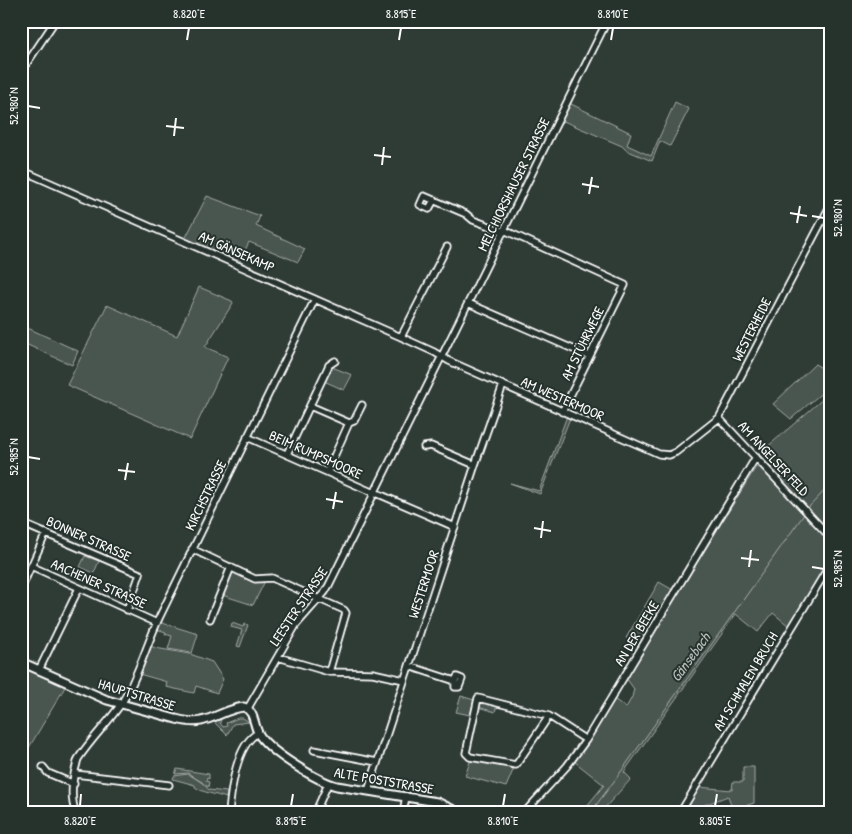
<svg xmlns="http://www.w3.org/2000/svg" width="852" height="834" viewBox="0 0 852 834" font-family="'Patrick Hand',sans-serif">
  <style>
    .green { fill: #4a544f; stroke: #a4aaa7 }
    .lines { fill: none; stroke-linecap: round; stroke-linejoin: round }
    .stream { stroke: #a9afac; stroke-width: 1 }
    .minor-casing { stroke: #fff; stroke-width: 9 }
    .major-casing { stroke: #fff; stroke-width: 11 }
    .minor { stroke: #26332d; stroke-width: 5.5 }
    .major { stroke: #26332d; stroke-width: 7 }
    .ticks { fill: none; stroke: #fff; stroke-width: 2 }
    .labels { text-anchor: middle; dominant-baseline: central; stroke-width: 4; stroke-linejoin: round; paint-order: stroke }
    .street-label { font-size: 14px; fill: #fff; stroke: #26332d }
    .water-label { font-size: 15px; font-style: italic; fill: #b8bcba; stroke: #26332d }
    .neatline { fill: none; stroke: #fff; stroke-width: 2 }
    .ticks-label { font-size: 12px; text-anchor: middle; fill: #fff }
  </style>
  <rect width="100%" height="100%" fill="#2f3b35"/>
  <filter id="ink" filterUnits="userSpaceOnUse"><feTurbulence type="fractalNoise" baseFrequency=".02" numOctaves="2"/><feDisplacementMap in="SourceGraphic" scale="10" xChannelSelector="R" yChannelSelector="G"/><feConvolveMatrix kernelMatrix="1 2 1 2 8 2 1 2 1" color-interpolation-filters="sRGB"/></filter>
  <g filter="url(#ink)">
    <!-- green -->
    <path class="green" d="M675 102 689 109 670 146 660 141 652 161 626 150 622 146 561 120 569 103 631 133 627 145 651 156Z
      M207 196 260 216 256 226 305 249 298 262 249 242 239 263 185 239Z
      M199 287 232 301 233 303 205 347 228 357 190 439 67 385 107 305 177 336Z
      M21 325 78 351 72 365 21 342Z
      M815 364 831 374V385L791 419 773 404Z
      M332 367 352 375 344 390 324 381Z
      M831 392V533L759 454Z
      M567 416 570 418 540 494 510 483 539 491Z
      M756 467 761 468 765 471 831 543V555L789 626 773 613 758 632 736 614 624 772 631 779 600 813H581L604 785 575 762 614 699 626 708 632 697 634 689 626 678Z
      M85 556 99 561 94 573 80 567Z
      M233 570 264 583 253 605 222 595Z
      M659 582 673 590 641 645 626 638Z
      M159 622 198 634 192 653 168 649 172 636 165 634 166 632 156 629Z
      M232 623 243 627 244 624 248 625 240 647 237 646 242 630 231 627Z
      M149 645 155 648 190 654 212 662 223 679 217 693 196 686 194 693 166 687 167 682 139 674Z
      M21 667 65 687 21 761Z
      M461 696 474 700 470 715 456 712Z
      M482 703 499 706 500 707 496 708 495 712 478 707Z
      M238 718H243L249 722 233 724 227 735 214 722 221 719 220 723 223 727 227 726 226 723Z
      M471 759 514 768 506 787 465 776Z
      M743 767H754V803L733 810 728 796 683 813 698 787 732 790 733 782H743Z
      M177 769 209 774V779L207 778 206 781 209 782 208 787 188 773 175 774Z
      M188 774 202 782 209 790 227 792 226 798C216 794 203 793 195 787V785L173 779 174 776Z"/>
    <g class="lines">
      <!-- stream -->
      <path class="stream" d="M21 79 59 21
        M808 508 831 484
        M590 813 615 780 805 513"/>
      <!-- minor casing -->
      <g class="minor-casing">
        <path id="minor" d="M21 72 55 21
          M21 170 401 337 434 352 449 361 659 454 669 455 676 452 719 418 831 204
          M434 200 429 209 420 205 424 196 466 214 473 220 500 230 503 233
          M504 230 625 285 562 412
          M468 303 589 356
          M401 337 447 247
          M310 406 349 423 327 472
          M719 418 831 538
          M349 423 354 421 362 405
          M247 437 374 493
          M424 447 431 446 475 465
          M287 454 329 365 335 361
          M21 475 22 474
          M374 492 455 527
          M21 523 140 574 127 610
          M192 549 255 579 272 578 344 610 346 613 329 672
          M31 566 157 623
          M21 589 46 533
          M210 619 231 567
          M278 657 329 672 373 673 404 680
          M409 666 455 681V687H459L462 679 457 677 455 681
          M39 670 79 588
          M248 708 296 625 325 592 329 585 607 21
          M549 716 516 765 470 757 466 753 478 698 549 716 586 740
          M314 750 377 762
          M43 767 48 773 74 784
          M75 774 169 785
          M368 791 475 465 503 385
          M76 813C69 798 73 774 78 759 91 739 108 723 121 704 138 678 146 645 160 616L315 299
          M229 813C231 790 236 744 258 733
          M315 813 328 784
          M403 813 406 796
          M524 813 567 766 586 740 756 457
          M680 813 831 563"/>
      </g>
      <!-- major casing -->
      <g class="major-casing">
        <path id="major" d="M21 662 107 700 176 719C184 721 193 723 201 721 216 718 229 708 244 707 256 712 253 727 260 736 272 753 317 781 337 786L437 802 460 813"/>
      </g>
      <!-- minor -->
      <use href="#minor" class="minor"/>
      <!-- major -->
      <use href="#major" class="major"/>
    </g>
  </g>
  <!-- ticks -->
  <path class="ticks" d="M187 40 189 28M399 40 401 28M611 40 613 28M28 106 40 108M166 126 184 128M174 136 176 118M374 155 391 157M382 165 384 147M582 184 599 187M589 194 592 177M790 213 807 216M812 216 824 218M797 223 800 206M28 457 40 459M118 470 135 472M125 480 128 463M326 499 343 502M333 509 336 492M534 528 551 531M541 538 543 521M741 558 759 560M749 567 751 550M812 567 824 569M80 806 81 794M291 806 293 794M503 806 505 794M715 806 717 794"/>
  <g class="labels">
    <!-- street labels -->
    <g class="street-label">
      <text transform="translate(513 184) rotate(-64)">MELCHIORSHAUSER STRASSE</text>
      <text transform="translate(237 251) rotate(24)">AM GÄNSEKAMP</text>
      <text transform="translate(751 329) rotate(-63)">WESTERHEIDE</text>
      <text transform="translate(582 343) rotate(-64)">AM STÜHRWEGE</text>
      <text transform="translate(563 398) rotate(24)">AM WESTERMOOR</text>
      <text transform="translate(316 454) rotate(24)">BEIM RUMPSMOORE</text>
      <text transform="translate(774 458) rotate(47)">AM ANGELSER FELD</text>
      <text transform="translate(205 495) rotate(-64)">KIRCHSTRASSE</text>
      <text transform="translate(89 538) rotate(24)">BONNER STRASSE</text>
      <text transform="translate(99 583) rotate(24)">AACHENER STRASSE</text>
      <text transform="translate(423 584) rotate(-72)">WESTERMOOR</text>
      <text transform="translate(298 606) rotate(-56)">LEESTER STRASSE</text>
      <text transform="translate(636 633) rotate(-59)">AN DER BEEKE</text>
      <text transform="translate(745 681) rotate(-59)">AM SCHMALEN BRUCH</text>
      <text transform="translate(137 694) rotate(17)">HAUPTSTRASSE</text>
      <text transform="translate(384 780) rotate(10)">ALTE POSTSTRASSE</text>
    </g>
    <!-- water labels -->
    <g class="water-label">
      <text transform="translate(690 657) rotate(-54)">Gänsebach</text>
    </g>
  </g>
  <!-- margin -->
  <rect width="852" height="834" fill="none" stroke="#26332d" stroke-width="55"/>
  <rect x="28" y="28" width="796" height="778" class="neatline"/>
  <g class="ticks-label">
    <text x="189" y="18">8.820°E</text>
    <text x="401" y="18">8.815°E</text>
    <text x="613" y="18">8.810°E</text>
    <text transform="translate(14 106) rotate(-90)" y="4">52.980°N</text>
    <text transform="translate(838 218) rotate(-90)" y="4">52.980°N</text>
    <text transform="translate(14 457) rotate(-90)" y="4">52.985°N</text>
    <text transform="translate(838 569) rotate(-90)" y="4">52.985°N</text>
    <text x="80" y="825">8.820°E</text>
    <text x="291" y="825">8.815°E</text>
    <text x="503" y="825">8.810°E</text>
    <text x="715" y="825">8.805°E</text>
  </g>
</svg>
